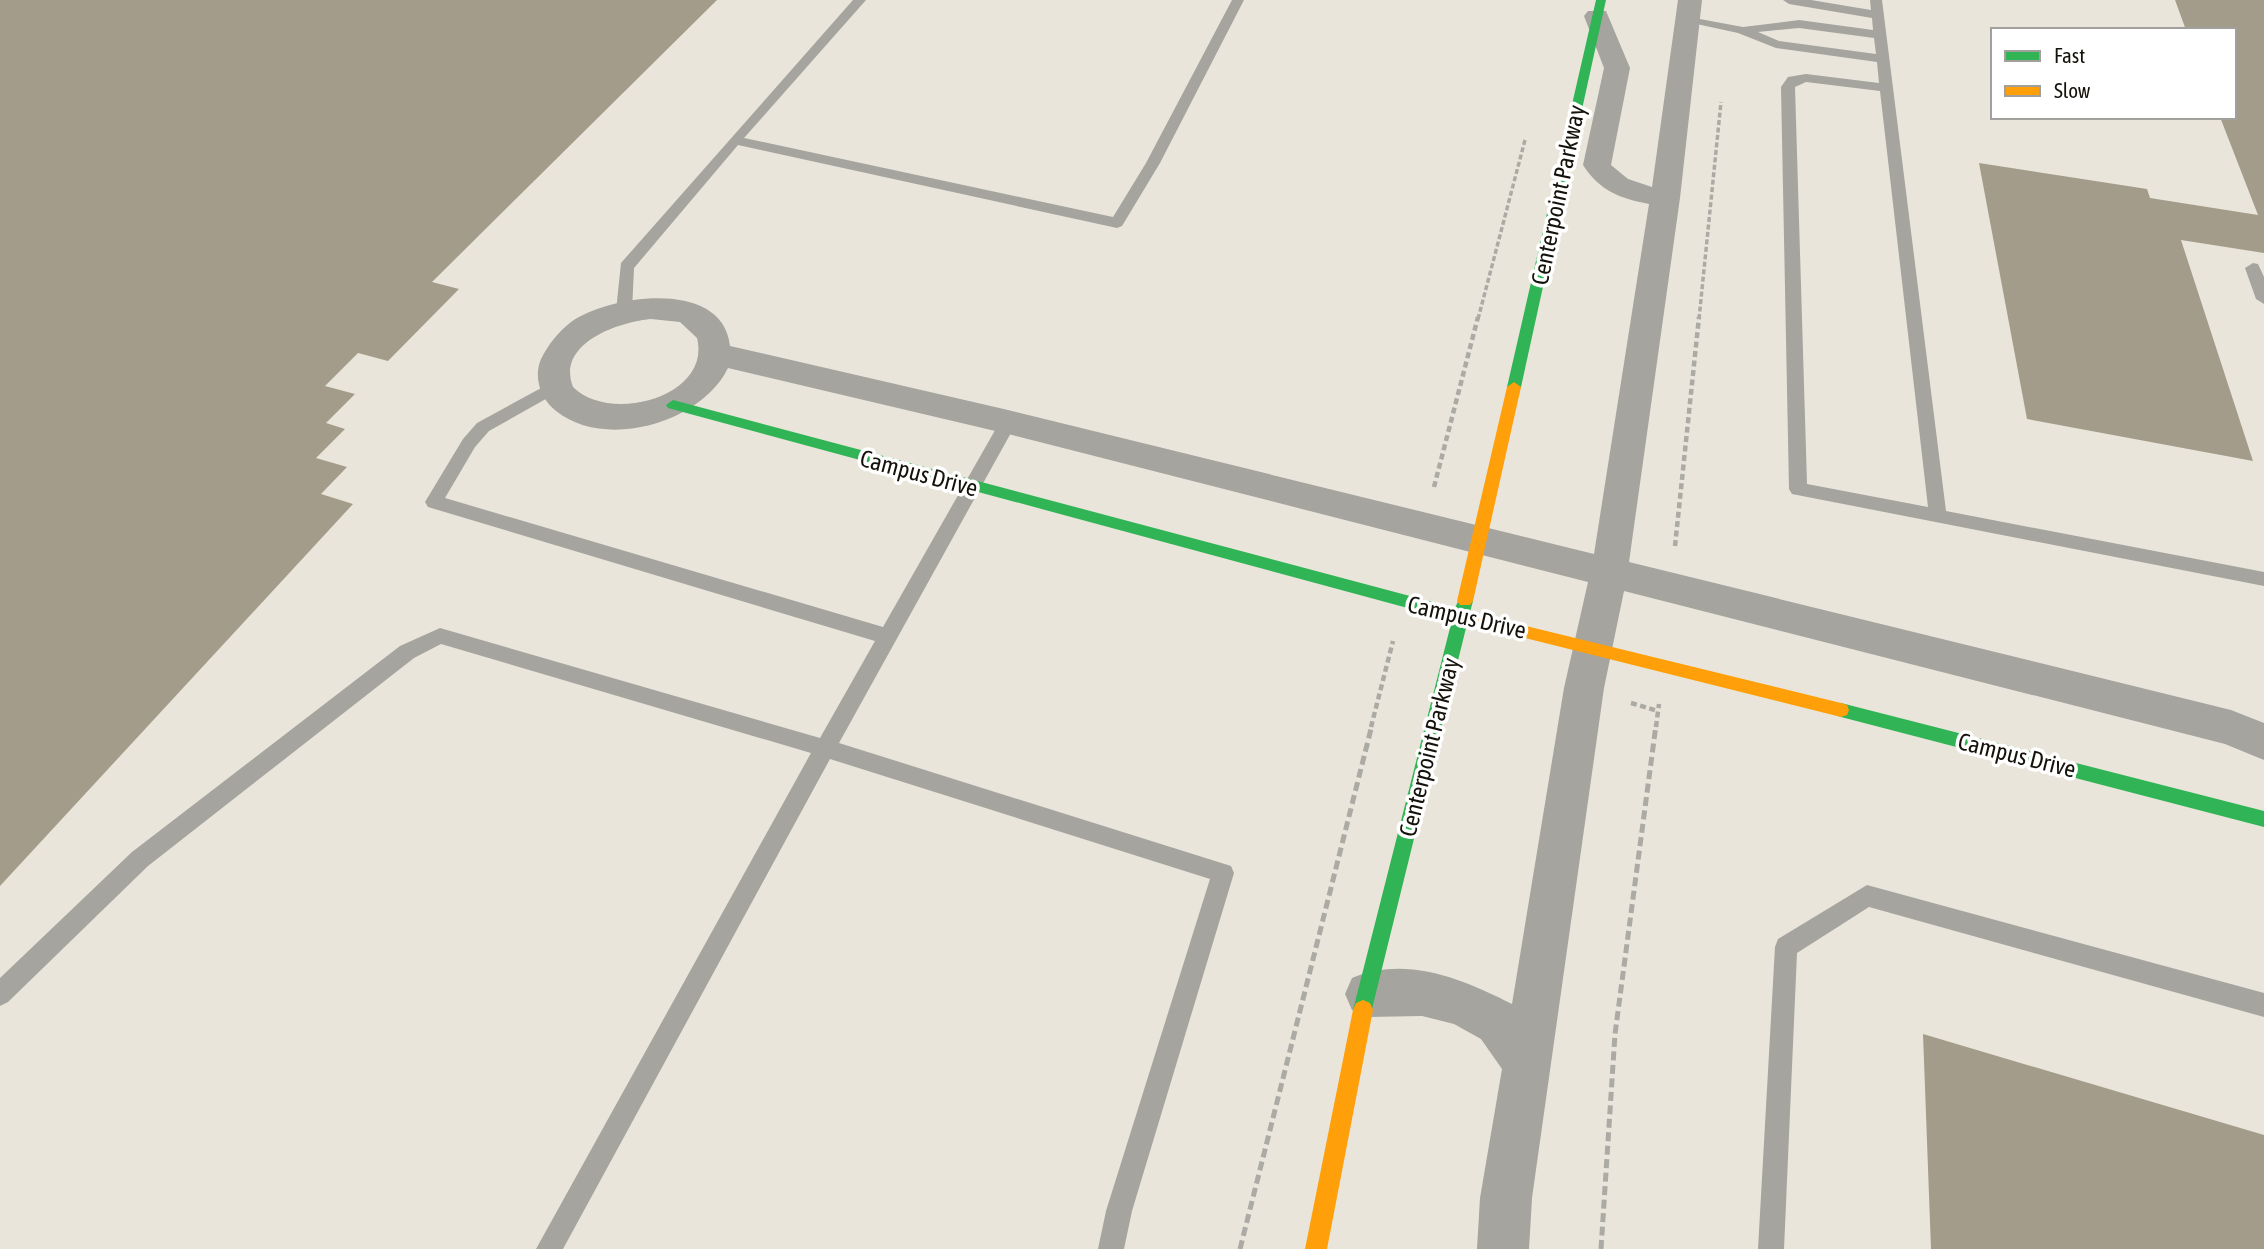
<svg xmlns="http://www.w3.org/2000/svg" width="2264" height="1249" viewBox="0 0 2264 1249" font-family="'Asap Condensed',sans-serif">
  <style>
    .building { fill: #a39c8a }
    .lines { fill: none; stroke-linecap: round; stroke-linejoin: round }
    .path-far2 { stroke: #acaaa4; stroke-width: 3.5; stroke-dasharray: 5 2.5; stroke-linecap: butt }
    .path-far1 { stroke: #acaaa4; stroke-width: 4.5; stroke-dasharray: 6 3.5; stroke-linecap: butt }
    .path { stroke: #acaaa4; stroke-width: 5; stroke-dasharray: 9 4.5; stroke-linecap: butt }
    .lane { fill: #a5a49f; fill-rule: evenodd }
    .street { fill: #a5a49f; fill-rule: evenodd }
    .fast { fill: #30b455; fill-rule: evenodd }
    .slow { fill: #ff9f0a; fill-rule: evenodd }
    .labels { text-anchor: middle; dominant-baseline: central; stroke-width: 7; stroke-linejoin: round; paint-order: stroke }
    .street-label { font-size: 24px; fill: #14120b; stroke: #fff }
  </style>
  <rect width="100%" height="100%" fill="#e9e5da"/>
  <!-- building -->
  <path class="building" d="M0 0H717L432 282 459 289 388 361 358 353 325 386 355 394 326 423 345 429 316 458 347 467 321 494 353 504 0 886Z
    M2175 0H2264V253L2181 240 2253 461 2027 419 1979 163 2147 189 2150 198 2258 215 2220 117H2234V30H2186Z
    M1923 1034 2264 1135V1249H1931Z"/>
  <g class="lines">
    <!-- path-far2 -->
    <path class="path-far2" d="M1478 319 1525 140
      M1699 319 1721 102"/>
    <!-- path-far1 -->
    <path class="path-far1" d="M1434 487 1478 317
      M1675 546 1699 317
      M1631 703 1658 711
      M1371 727 1393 641
      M1656 727 1659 704"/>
    <!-- path -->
    <path class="path" d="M1240 1249 1372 725
      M1601 1249 1615 1034 1656 725"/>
    <!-- lane -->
    <path class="lane" d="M853 0H866L744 138 1113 217 1146 163 1232 0H1244L1160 163 1122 226 1117 228 738 145 634 268 632 311 624 316 618 315 616 311 621 263Z
      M1783 0H1811L1871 10 1870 0H1882L1946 511 2264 572V586L1792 494 1789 489 1781 87 1788 77 1806 74 1879 83 1877 62 1776 48 1738 33 1683 21 1689 17 1743 27 1799 20 1873 30 1872 18 1789 4ZM1799 28 1874 38 1876 54 1779 41 1758 32ZM1806 82 1880 91 1928 507 1807 484 1795 87Z
      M2253 263 2258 264 2264 277V304L2256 299 2245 268Z
      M554 381 562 387 560 391 489 431 475 447 445 498 883 627 1002 418H1014L1017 422 839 743 1231 866 1234 873 1132 1211 1124 1249H1098L1106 1211 1210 879 830 759 563 1249H536L811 753 441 644 414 658 148 866 8 1002 0 1006V978L132 852 400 646 440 628 820 738 875 641 428 507 425 502 428 497 463 439 477 423Z
      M1867 885 2264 993V1017L1869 907 1797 953 1784 1249H1758L1775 947 1778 939Z"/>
    <!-- street -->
    <path class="street" d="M1678 0H1702L1680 198 1629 562 2231 710 2264 723V760L2225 744 1624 591 1604 688 1532 1198 1529 1249H1477L1480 1198 1502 1069 1481 1039 1454 1024 1422 1016 1368 1017 1352 1010 1345 994 1352 978C1406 955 1463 979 1512 1004L1564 688 1588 582 1008 434 728 368C702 422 606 451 556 411 541 399 533 378 541 359 548 345 558 332 571 322 609 295 723 278 730 346L1008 410 1594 554 1649 204C1619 198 1600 191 1583 165L1604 68 1584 16 1588 11H1606L1630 68 1611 165 1628 179 1652 187ZM651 319 680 322 697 338C712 397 609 424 573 387 556 343 619 322 651 319Z"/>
    <!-- fast -->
    <path class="fast" d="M1596 0H1606L1521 387 1514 392 1507 387Z
      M673 400 1455 608 1460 597H1470L1473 601 1470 612 1483 615 1485 620 1483 625 1477 626 1467 624 1370 1017 1363 1020 1356 1017 1353 1010 1452 620 668 408 666 405Z
      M1841 703 2264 811V827L1841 717 1835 715 1833 710 1835 705Z"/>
    <!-- slow -->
    <path class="slow" d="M1514 382 1521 387 1473 601 1470 605H1460L1457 601 1507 387Z
      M1477 614 1841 703 1847 705 1849 710 1847 715 1841 717 1477 626 1471 625 1469 620 1471 615Z
      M1363 1000 1370 1003 1373 1010 1327 1249H1305L1353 1010 1356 1003Z"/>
  </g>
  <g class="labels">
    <!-- street labels -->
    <g class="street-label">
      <text transform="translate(1558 195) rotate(-78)">Centerpoint Parkway</text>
      <text transform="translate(919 473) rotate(15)">Campus Drive</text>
      <text transform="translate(1467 617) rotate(13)">Campus Drive</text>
      <text transform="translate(1429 747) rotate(-76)">Centerpoint Parkway</text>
      <text transform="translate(2017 755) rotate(14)">Campus Drive</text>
    </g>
  </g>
  <!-- legend -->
  <rect x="1991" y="28" width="245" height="91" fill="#ffffff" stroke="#a1a09d" stroke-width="2"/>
  <rect x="2005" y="51" width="35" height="10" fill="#30b455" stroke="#a1a09d" stroke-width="2"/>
  <text x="2054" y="63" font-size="21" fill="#14120b">Fast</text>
  <rect x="2005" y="86" width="35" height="10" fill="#ff9f0a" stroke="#a1a09d" stroke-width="2"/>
  <text x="2054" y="98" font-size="21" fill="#14120b">Slow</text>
</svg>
